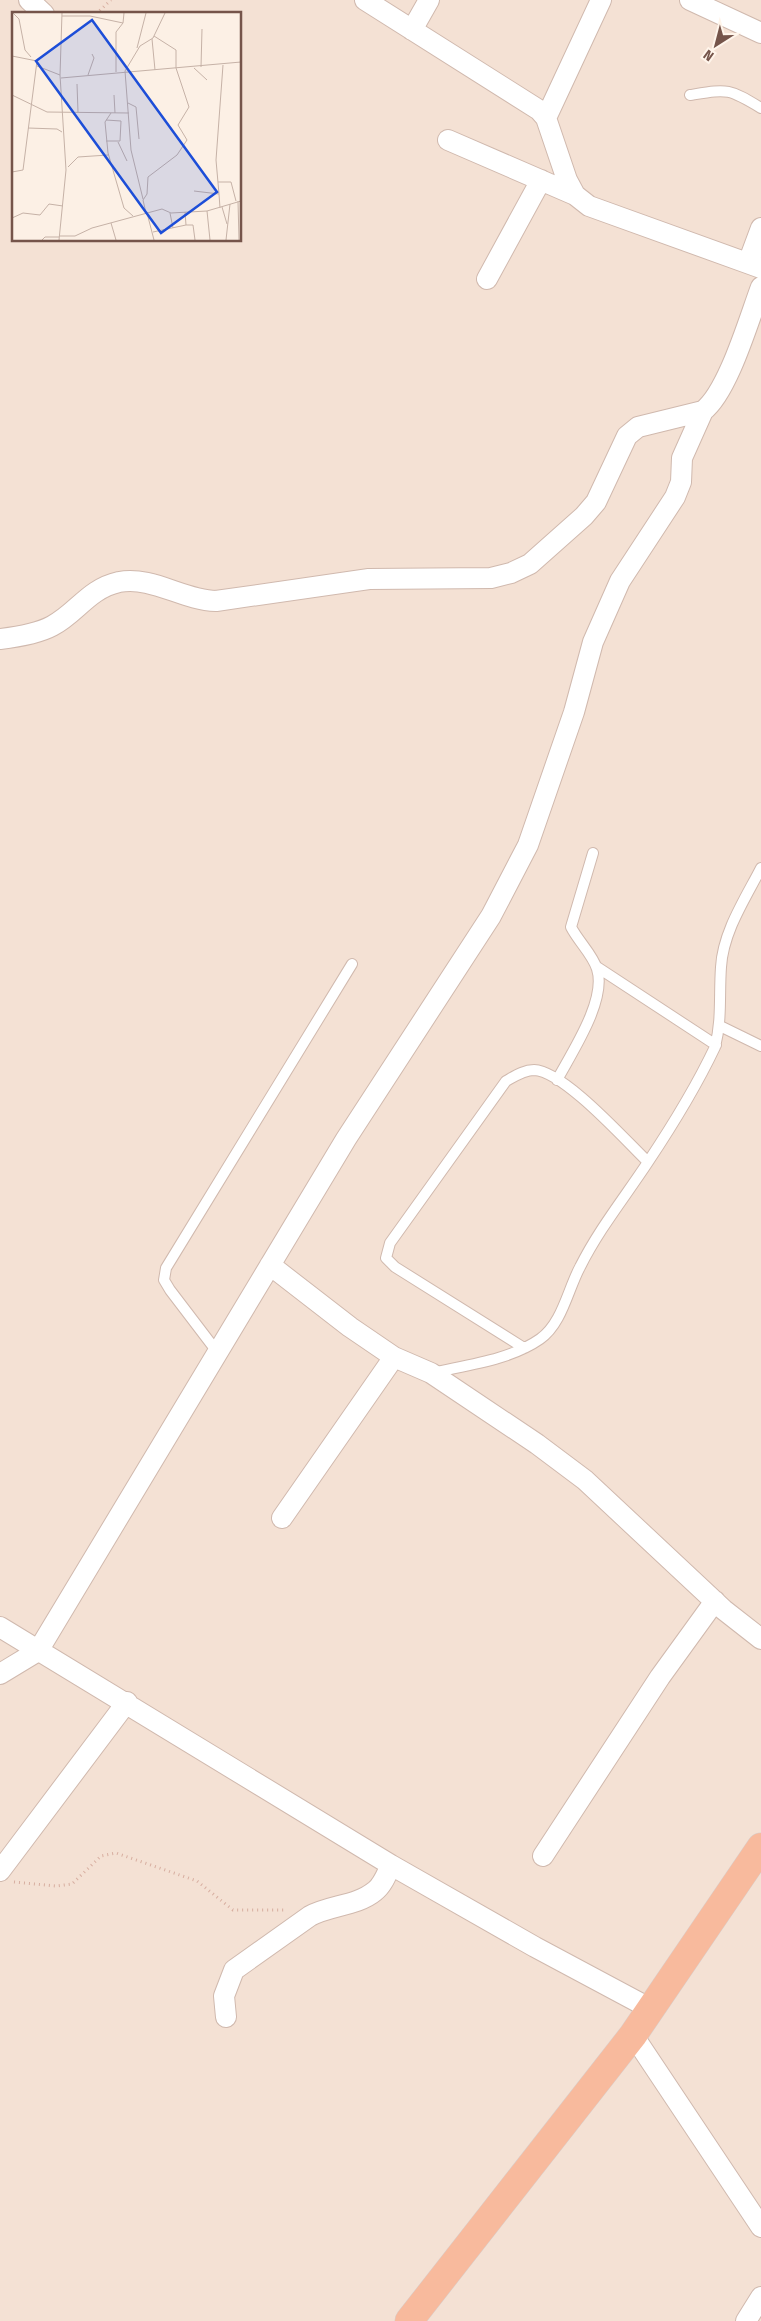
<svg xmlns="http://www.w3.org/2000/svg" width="761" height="2321" viewBox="0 0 761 2321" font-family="'Fira Sans Condensed',sans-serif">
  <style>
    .residential { fill: #f4e1d4; fill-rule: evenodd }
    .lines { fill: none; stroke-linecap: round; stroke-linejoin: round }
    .service-casing { stroke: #d0b9ae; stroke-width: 12 }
    .minor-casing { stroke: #d0b9ae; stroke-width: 22 }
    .trunk-casing { stroke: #d8cfcc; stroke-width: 29 }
    .path { stroke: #d7aea0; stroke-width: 3; stroke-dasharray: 1 4; stroke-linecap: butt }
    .service { stroke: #fff; stroke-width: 10 }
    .minor { stroke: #fff; stroke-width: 20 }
    .trunk { stroke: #f8ba9d; stroke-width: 28 }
    .inset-road { fill: none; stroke: #c6b2a7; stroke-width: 1 }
    .view { fill: #1d4ed8; fill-opacity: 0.15; stroke: #1d4ed8; stroke-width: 2.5 }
    .inset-edge { fill: none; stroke: #75544a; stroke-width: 2.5 }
  </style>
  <rect width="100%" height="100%" fill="#fcf0e5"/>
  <!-- residential -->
  <path class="residential" d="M0 0H761V2321H0ZM14 14H240V240H14Z"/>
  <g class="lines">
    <!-- service casing -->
    <g class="service-casing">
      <path id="service" d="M690 95C728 89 728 88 761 108
        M597 967 716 1045
        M720 1026 761 1046
        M557 1080C572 1052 607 1000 597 969 593 955 578 941 571 927L593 853
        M524 1348 395 1267 386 1258 390 1243 506 1081C515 1076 524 1070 534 1070 564 1071 626 1141 648 1162
        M218 1353 170 1290 164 1280 166 1268 352 964
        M432 1373C467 1365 510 1360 540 1339 562 1324 568 1289 580 1267 599 1229 625 1197 648 1162 672 1126 696 1087 715 1047 722 1020 719 995 721 967 723 932 745 899 761 868"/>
    </g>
    <!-- minor casing -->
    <g class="minor-casing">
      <path id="minor" d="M29 0 44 14
        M365 0 539 110 546 118 567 180 575 195 589 206 761 268
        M690 0 761 33
        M412 30 429 0
        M546 118 601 0
        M448 140 575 195
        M748 263 761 228
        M487 279 541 180
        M0 639C17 637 37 634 52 626 77 613 88 589 119 582 153 576 182 600 216 601L369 579 491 578 511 573 530 564 584 516 596 502 627 436 638 427 703 411C728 392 749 319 761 287
        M270 1265 350 1327 394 1357 431 1373 537 1444 585 1480 724 1610 761 1639
        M282 1518 394 1357
        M0 1627 391 1865 535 1947 651 2009
        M0 1674 38 1651 346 1139 491 916 528 845 574 712 593 642 620 581 675 497 681 482 682 458 703 411
        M543 1856 660 1677 715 1601
        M0 1871 127 1702
        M226 2017 224 1996 234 1970 310 1916C330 1905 357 1906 375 1891 383 1885 387 1873 391 1865
        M633 2035 761 2227
        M746 2321 761 2297"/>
    </g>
    <!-- trunk casing -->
    <g class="trunk-casing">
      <path id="trunk" d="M409 2321 633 2035 761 1847"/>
    </g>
    <!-- path -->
    <path class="path" d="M96 14 111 0
      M14 1882 56 1886 72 1884 101 1856 116 1853 197 1881 233 1910H287"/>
    <!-- service -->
    <use href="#service" class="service"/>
    <!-- minor -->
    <use href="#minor" class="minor"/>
    <!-- trunk -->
    <use href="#trunk" class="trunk"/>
  </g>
  <!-- overview -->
  <g transform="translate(12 12)">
    <rect width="229" height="229" fill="#fcf0e5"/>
    <path class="inset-road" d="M1 1 7 7 13 38 19 45M50 4H78L111 11M140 27 143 58M125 36 134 1M0 44 25 49 11 158 0 160M25 54 48 63M189 55 190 17M182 56 195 68M104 60V20L111 11 112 1M76 63 82 46 80 42M49 66 229 50M65 72 66 100M0 83 35 100 117 101M102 83 103 101M116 91 124 95 127 127M99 101 93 110 96 141 112 196 121 204M94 108 109 109 108 129H94M16 116 45 117 50 120M106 130 115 149M56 155 66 145 96 143M206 170H219L224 189M182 179 207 182 208 196M207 182 204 148 211 53M131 187 119 138 113 59 128 34 141 26 153 1M226 189 227 228M210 195 215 212M195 199 198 228M134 201 131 188 135 182 136 165 165 143 175 128 166 113 177 95 164 56V38L142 24M135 201 142 228M158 201 161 216M0 206 11 201 28 203 37 192 51 194M99 211 104 228M174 213H181L183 228M141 220 174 213 173 200M47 224H63L80 216 150 197 159 201 195 199 229 189M30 228 33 225H47M47 228 54 158 48 63 50 1M214 228 218 192"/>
    <path class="view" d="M80 8 205 180 149 221 24 49Z"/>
    <rect width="229" height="229" class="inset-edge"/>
  </g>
  <!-- north arrow -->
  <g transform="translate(716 45) rotate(216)" stroke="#fff5eb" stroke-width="4" paint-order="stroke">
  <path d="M0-4L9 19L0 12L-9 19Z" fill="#75544a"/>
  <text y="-8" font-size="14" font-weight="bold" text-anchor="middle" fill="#75544a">N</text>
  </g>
</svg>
